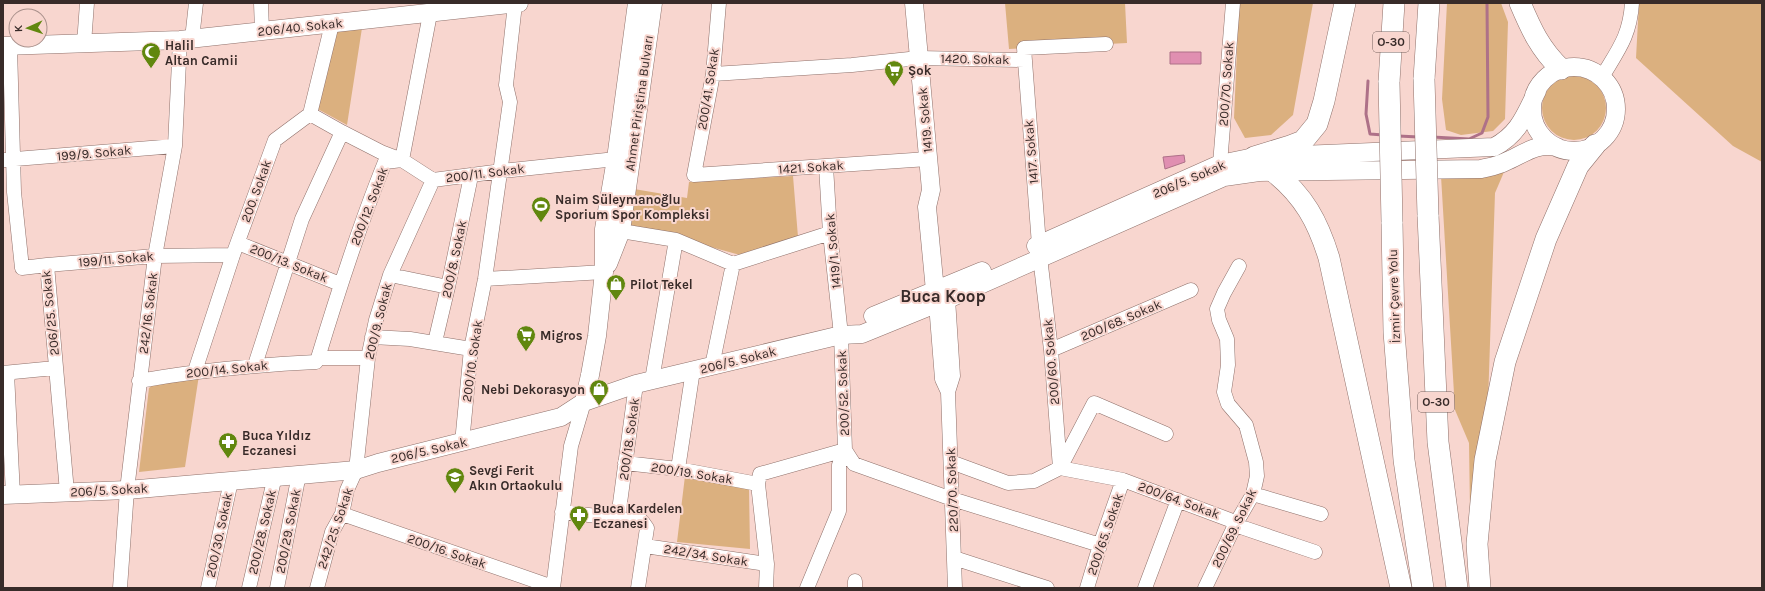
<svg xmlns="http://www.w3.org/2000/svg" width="1765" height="591" viewBox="0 0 1765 591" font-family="Karla,sans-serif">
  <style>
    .green { fill: #dbb07f }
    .water { fill: #e08fb1; stroke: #ae7188 }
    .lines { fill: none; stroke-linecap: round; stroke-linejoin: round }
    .stream { stroke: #ae7188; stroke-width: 3 }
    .minor-casing { stroke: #8f716b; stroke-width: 15 }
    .major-casing { stroke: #8f716b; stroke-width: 19 }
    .highway-casing { stroke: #8f716b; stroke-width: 22 }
    .minor { stroke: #fff; stroke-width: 14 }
    .major { stroke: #fff; stroke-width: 18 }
    .highway { stroke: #fff; stroke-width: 21 }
    .highway-bridge-casing { stroke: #8f716b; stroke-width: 22; stroke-linecap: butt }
    .highway-bridge { stroke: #fff; stroke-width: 21 }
    .labels { text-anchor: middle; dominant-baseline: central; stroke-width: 4; stroke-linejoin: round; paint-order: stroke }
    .shield { fill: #f8d6cf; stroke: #725e5b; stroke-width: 1 }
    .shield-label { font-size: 12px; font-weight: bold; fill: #382b29 }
    .street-label { font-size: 13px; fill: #382b29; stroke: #f8d6cf }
    .poi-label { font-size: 13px; font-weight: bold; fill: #382b29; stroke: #f8d6cf; text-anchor: start }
    .district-label { font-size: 17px; font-weight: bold; fill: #382b29; stroke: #f8d6cf }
  </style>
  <rect width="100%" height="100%" fill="#f8d6cf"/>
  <!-- green -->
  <path class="green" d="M1005 3H1125L1127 43 1009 49Z
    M1239 3H1313L1293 115 1271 135 1245 138 1234 118Z
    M1447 3H1501L1508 22 1505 119 1493 131 1461 135 1446 130 1442 99Z
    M1639 3H1762V162L1733 146 1636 58Z
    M333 27 362 28 347 125 314 107Z
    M1542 108a32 32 0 1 1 64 0a32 32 0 1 1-64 0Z
    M1504 172 1495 193 1488 403 1470 511 1469 443 1455 410 1441 176Z
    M793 176 798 237 740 255 631 225 634 189 687 198 689 182Z
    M199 375 185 467 139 472 149 388 155 383Z
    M685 476 749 487 750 549 677 542Z"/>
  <!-- water -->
  <path class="water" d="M1170 52H1201V64H1170Z
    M1184 155 1185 162 1165 169 1163 157Z"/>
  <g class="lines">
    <!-- stream -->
    <path class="stream" d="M1368 81 1366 114 1370 134 1383 135
      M1398 136 1419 137
      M1432 137 1469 139 1482 133 1488 117 1487 3"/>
    <!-- minor casing -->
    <g class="minor-casing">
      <path id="minor" d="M261 3 262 31
        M719 3 713 74 694 175 928 159
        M192 39 196 3
        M84 44 87 3
        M10 47 14 192 22 268 47 265 67 492
        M713 74 852 65 919 58 1024 60
        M1602 77C1618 50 1630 36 1632 3
        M310 114 342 132 381 152 402 160 433 180 502 171 616 159
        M3 160 175 146
        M1220 164 1233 3
        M621 231 676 240 733 264 830 233
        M238 243 340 284
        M1039 245 1024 48 1106 44
        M1040 257 1051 350 1060 468 1123 480 1230 520 1235 525 1315 552
        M47 265 155 256 233 255
        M390 275 448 287
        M485 279 604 272
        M948 299 953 376 948 392
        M936 304 942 379 948 392 955 588
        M372 337 410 339 471 349
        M435 342 448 287 471 176
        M1051 350 1191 290
        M318 358H368
        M255 365 302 219 342 132
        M712 366 733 264
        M195 371 233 255 275 140 310 114 332 24
        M3 373 55 368
        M7 373 13 495
        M652 380 676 240
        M139 381C198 370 256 365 316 362L318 358C338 292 359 226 385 162L402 160 430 14
        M462 443 471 349 485 279 510 102 506 85 515 4
        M845 450 854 464 952 499 1100 545
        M951 462 1008 483 1034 481 1060 468 1094 403 1166 434
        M625 463 678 469 758 484
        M678 469 693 370
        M1253 494 1321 514
        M562 512 642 521 647 528 638 588
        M342 514 553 587
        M618 518 636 384
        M645 546 767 564
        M954 558 1047 588
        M855 581V588
        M120 588 127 490 155 256 175 146 180 40
        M208 588 231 481
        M249 588 275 476
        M277 588 299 474
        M317 588 332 532 342 514 347 490 356 470 368 358 376 320 390 275 433 180
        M553 588 571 446 584 402
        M766 588 767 564 758 484 760 474 845 450 841 335 830 233 826 166
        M807 588 839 511V465L845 450
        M1087 588 1100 545 1123 480
        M1145 588 1178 500
        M1205 588 1235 525 1253 494 1257 476 1256 462 1246 425 1228 404 1224 392 1228 365 1227 339 1219 320 1217 309 1224 293 1239 266"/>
    </g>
    <!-- major casing -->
    <g class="major-casing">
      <path id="major" d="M914 3 931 190 927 207 936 301
        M3 46 180 40 519 3
        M1532 109a42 42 0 1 1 84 0a42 42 0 1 1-84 0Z
        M1036 246 1220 164 1254 157 1494 147C1519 134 1525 115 1537 91
        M608 264 621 231 653 3
        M873 316 982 271
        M584 402 590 375 597 336 604 272V229L616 159 637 3
        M3 495 127 490 356 470 378 463 561 417 584 402 636 384 841 335 862 334 948 299 1224 177 1259 172 1481 169C1489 167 1497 166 1505 162 1522 155 1537 142 1557 147"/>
    </g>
    <!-- highway casing -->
    <g class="highway-casing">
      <path id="highway" d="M1520 3C1531 29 1540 49 1561 69
        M1424 79 1429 3
        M1389 82 1394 3
        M1254 157 1290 146 1303 141 1317 124 1324 101 1345 3
        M1274 172C1304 196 1318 222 1329 258L1401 588
        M1428 215 1438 442 1457 588
        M1392 222 1394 332 1404 460 1423 588
        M1480 588 1477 544 1485 460 1505 362 1546 239 1578 166 1595 145"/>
    </g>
    <!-- minor -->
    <use href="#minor" class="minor"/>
    <!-- major -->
    <use href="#major" class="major"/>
    <!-- highway -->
    <use href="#highway" class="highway"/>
    <!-- highway-bridge casing -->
    <g class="highway-bridge-casing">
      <path id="highway-bridge" d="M1424 79 1428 215
        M1389 82 1392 222"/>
    </g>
    <!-- highway-bridge -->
    <use href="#highway-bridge" class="highway-bridge"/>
  </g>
  <!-- icons -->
  <defs>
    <g id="mosque-pin" transform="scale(1)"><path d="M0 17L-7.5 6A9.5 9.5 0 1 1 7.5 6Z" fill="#61870e" stroke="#f8d6cf"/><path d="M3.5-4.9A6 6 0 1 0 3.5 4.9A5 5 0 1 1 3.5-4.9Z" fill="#fff"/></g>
    <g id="supermarket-pin" transform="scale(1)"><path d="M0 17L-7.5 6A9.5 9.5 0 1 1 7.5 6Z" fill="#61870e" stroke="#f8d6cf"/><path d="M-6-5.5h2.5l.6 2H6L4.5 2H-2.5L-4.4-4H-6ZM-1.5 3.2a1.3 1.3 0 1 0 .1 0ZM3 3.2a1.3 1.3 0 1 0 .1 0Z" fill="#fff"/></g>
    <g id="stadium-pin" transform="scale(1)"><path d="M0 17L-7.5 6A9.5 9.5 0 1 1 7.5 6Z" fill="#61870e" stroke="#f8d6cf"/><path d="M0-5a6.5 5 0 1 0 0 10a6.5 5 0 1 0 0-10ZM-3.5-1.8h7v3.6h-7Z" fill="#fff"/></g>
    <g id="shop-pin" transform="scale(1)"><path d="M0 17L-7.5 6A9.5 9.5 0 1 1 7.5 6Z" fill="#61870e" stroke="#f8d6cf"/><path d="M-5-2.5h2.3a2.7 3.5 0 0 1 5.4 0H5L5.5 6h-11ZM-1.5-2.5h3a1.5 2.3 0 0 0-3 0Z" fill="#fff"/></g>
    <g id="pharmacy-pin" transform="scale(1)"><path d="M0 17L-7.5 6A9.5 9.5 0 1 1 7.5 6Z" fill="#61870e" stroke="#f8d6cf"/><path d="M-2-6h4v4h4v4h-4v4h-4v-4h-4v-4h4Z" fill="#fff"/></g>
    <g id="school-pin" transform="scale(1)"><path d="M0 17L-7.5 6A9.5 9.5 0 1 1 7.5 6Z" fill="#61870e" stroke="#f8d6cf"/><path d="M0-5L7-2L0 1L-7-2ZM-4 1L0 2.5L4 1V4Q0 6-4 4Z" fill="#fff"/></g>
  </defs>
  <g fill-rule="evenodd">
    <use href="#mosque-pin" x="151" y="52"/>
    <use href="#supermarket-pin" x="894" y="70"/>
    <use href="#stadium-pin" x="541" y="206"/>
    <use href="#shop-pin" x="616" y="284"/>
    <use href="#supermarket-pin" x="526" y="335"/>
    <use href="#shop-pin" x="599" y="389"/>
    <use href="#pharmacy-pin" x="228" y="442"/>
    <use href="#school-pin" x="455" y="477"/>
    <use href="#pharmacy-pin" x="579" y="515"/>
  </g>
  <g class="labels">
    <!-- shield labels -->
    <g class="shield">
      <rect x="1373" y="32" width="36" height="20" rx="3"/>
      <rect x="1418" y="392" width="36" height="20" rx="3"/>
    </g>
    <g class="shield-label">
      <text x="1391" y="42">O-30</text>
      <text x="1436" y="402">O-30</text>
    </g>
    <!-- street labels -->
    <g class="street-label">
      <text transform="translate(300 27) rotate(-6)">206/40. Sokak</text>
      <text transform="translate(975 59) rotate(1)">1420. Sokak</text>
      <text transform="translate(1226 84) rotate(-86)">200/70. Sokak</text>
      <text transform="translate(708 89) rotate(-81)">200/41. Sokak</text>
      <text transform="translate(639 103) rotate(-82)">Ahmet Piriştina Bulvarı</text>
      <text transform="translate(925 120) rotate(-95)">1419. Sokak</text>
      <text transform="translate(1031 152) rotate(-95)">1417. Sokak</text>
      <text transform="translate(94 153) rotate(-5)">199/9. Sokak</text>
      <text transform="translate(811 167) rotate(-4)">1421. Sokak</text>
      <text transform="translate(485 173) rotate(-7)">200/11. Sokak</text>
      <text transform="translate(1189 179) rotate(-23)">206/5. Sokak</text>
      <text transform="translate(256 191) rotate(-70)">200. Sokak</text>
      <text transform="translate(369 206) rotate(-69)">200/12. Sokak</text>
      <text transform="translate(833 251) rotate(-95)">1419/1. Sokak</text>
      <text transform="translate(116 259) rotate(-5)">199/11. Sokak</text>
      <text transform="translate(454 259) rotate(-78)">200/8. Sokak</text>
      <text transform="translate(289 263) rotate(22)">200/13. Sokak</text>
      <text transform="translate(1394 296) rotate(-92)">İzmir Çevre Yolu</text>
      <text transform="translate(50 313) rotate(-96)">206/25. Sokak</text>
      <text transform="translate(148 313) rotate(-83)">242/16. Sokak</text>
      <text transform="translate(1121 320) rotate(-23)">200/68. Sokak</text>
      <text transform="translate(378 321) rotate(-76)">200/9. Sokak</text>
      <text transform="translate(738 360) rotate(-14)">206/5. Sokak</text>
      <text transform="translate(472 361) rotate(-82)">200/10. Sokak</text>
      <text transform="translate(1051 362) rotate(-95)">200/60. Sokak</text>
      <text transform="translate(227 369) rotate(-6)">200/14. Sokak</text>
      <text transform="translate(843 393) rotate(-92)">200/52. Sokak</text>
      <text transform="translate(629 439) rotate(-82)">200/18. Sokak</text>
      <text transform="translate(429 450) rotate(-13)">206/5. Sokak</text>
      <text transform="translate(692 473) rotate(9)">200/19. Sokak</text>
      <text transform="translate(109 490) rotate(-3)">206/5. Sokak</text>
      <text transform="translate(952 490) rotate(-92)">220/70. Sokak</text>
      <text transform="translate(1179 500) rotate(20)">200/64. Sokak</text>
      <text transform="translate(335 528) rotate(-71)">242/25. Sokak</text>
      <text transform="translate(1234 528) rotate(-64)">200/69. Sokak</text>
      <text transform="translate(288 531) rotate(-79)">200/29. Sokak</text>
      <text transform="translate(262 532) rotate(-77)">200/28. Sokak</text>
      <text transform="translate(1105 534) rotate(-71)">200/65. Sokak</text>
      <text transform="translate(219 535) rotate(-78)">200/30. Sokak</text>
      <text transform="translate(447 551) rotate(19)">200/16. Sokak</text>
      <text transform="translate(706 555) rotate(9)">242/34. Sokak</text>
    </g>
    <!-- poi labels -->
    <g class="poi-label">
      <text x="165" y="45">Halil<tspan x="165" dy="15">Altan Camii</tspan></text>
      <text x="908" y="70">Şok</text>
      <text x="555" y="199">Naim Süleymanoğlu<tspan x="555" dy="15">Sporium Spor Kompleksi</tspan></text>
      <text x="630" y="284">Pilot Tekel</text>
      <text x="540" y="335">Migros</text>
      <text x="585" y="389" text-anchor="end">Nebi Dekorasyon</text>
      <text x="242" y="435">Buca Yıldız<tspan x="242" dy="15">Eczanesi</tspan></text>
      <text x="469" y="470">Sevgi Ferit<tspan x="469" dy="15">Akın Ortaokulu</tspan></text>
      <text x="593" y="508">Buca Kardelen<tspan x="593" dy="15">Eczanesi</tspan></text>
    </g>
    <!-- district labels -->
    <g class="district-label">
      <text x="943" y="296">Buca Koop</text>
    </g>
  </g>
  <!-- border -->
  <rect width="1765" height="591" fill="none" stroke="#382b29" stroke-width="8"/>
  <!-- north arrow -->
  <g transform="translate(28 28) rotate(267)"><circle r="19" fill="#f8d6cf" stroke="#ab928d"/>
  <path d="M0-3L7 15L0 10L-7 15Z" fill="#61870e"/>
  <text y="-6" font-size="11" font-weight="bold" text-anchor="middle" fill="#382b29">K</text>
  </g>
</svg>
